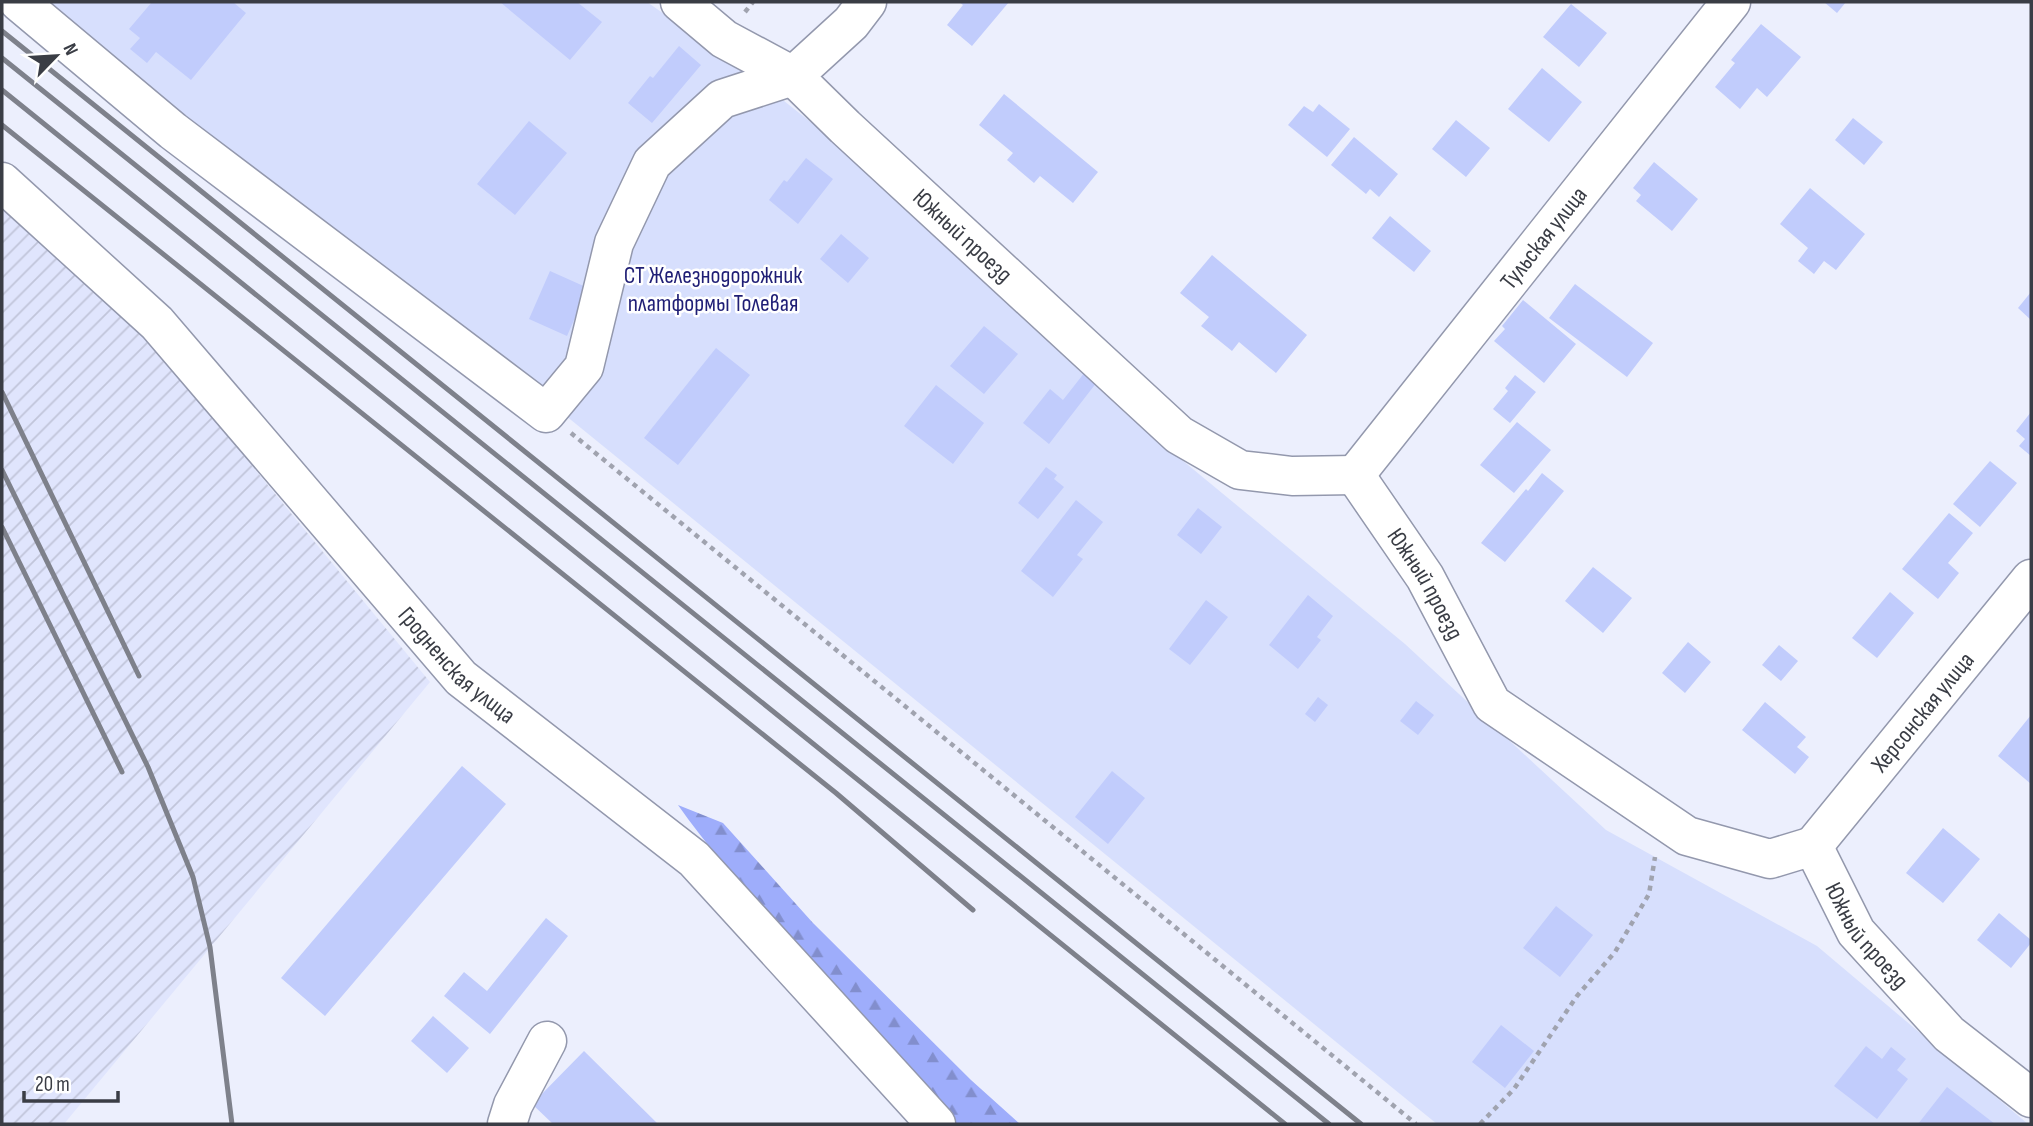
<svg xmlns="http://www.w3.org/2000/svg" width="2033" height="1126" viewBox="0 0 2033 1126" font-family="'Sofia Sans Condensed',sans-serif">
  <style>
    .industrial { fill: url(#industrial-furrows) }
    .green { fill: #d7dffd }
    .forest { fill: url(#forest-firs) }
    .building { fill: #c1ccfc }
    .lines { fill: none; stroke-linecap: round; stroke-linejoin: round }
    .minor-casing { stroke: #9398ad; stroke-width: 41 }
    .path { stroke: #a0a3af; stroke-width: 4.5; stroke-dasharray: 5 5; stroke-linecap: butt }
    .minor { stroke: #fff; stroke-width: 38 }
    .rail { stroke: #7e818b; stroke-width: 5 }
    .labels { text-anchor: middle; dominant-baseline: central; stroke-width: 5; stroke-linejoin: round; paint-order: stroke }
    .street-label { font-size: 24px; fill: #3a3d45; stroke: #fff }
    .park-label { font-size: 24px; fill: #1f1e75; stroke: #fff }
  </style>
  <defs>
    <pattern id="industrial-furrows" width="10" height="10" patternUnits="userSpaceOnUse" patternTransform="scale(1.75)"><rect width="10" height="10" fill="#e0e5fd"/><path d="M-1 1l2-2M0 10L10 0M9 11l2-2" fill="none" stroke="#c1c5da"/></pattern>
    <pattern id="forest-firs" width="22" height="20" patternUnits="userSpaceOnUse" patternTransform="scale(1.75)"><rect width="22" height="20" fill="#9eadfb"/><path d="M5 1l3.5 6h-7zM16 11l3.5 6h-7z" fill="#828ecd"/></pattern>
  </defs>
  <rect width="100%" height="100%" fill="#eceffd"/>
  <!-- industrial -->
  <path class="industrial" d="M2 204 132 320 430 682 64 1124H2Z"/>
  <!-- green -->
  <path class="green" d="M39 2H647L750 74 856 158 1125 413 1405 644 1606 830 1817 946 2028 1124H1437L442 315Z"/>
  <!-- forest -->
  <path class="forest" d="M678 805 723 823 813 923 971 1080 1020 1124H956C900 1064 844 1004 790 942 751 897 712 853 678 805Z"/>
  <!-- building -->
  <path class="building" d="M152 2H233L246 13 191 80 156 52 147 63 130 49 140 38 129 29Z
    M500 2H577L602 22 570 60Z
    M959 2H1009L972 46 947 25 963 5Z
    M1824 2H1846L1837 13Z
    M1571 4 1607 33 1579 67 1543 37Z
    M1761 24 1801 57 1767 97 1757 88 1740 109 1715 87 1735 63 1731 60Z
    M679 46 701 65 652 123 628 103 650 76 653 78Z
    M1542 68 1582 102 1549 142 1508 109Z
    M1004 94 1098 172 1073 203 1040 176 1034 183 1007 160 1013 153 979 125Z
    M1319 104 1350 129 1327 157 1288 125 1304 106 1313 112Z
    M1853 118 1883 142 1864 165 1835 140Z
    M1456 120 1490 148 1466 177 1432 149Z
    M529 121 567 153 515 215 477 184Z
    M1354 137 1398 174 1379 197 1370 189 1366 194 1331 165Z
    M806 158 833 179 798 224 769 200 784 180 787 182Z
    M1654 162 1698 199 1672 231 1636 201 1641 195 1633 188Z
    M1810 188 1865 234 1836 270 1824 261 1814 274 1798 261 1808 248 1780 224Z
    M1390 216 1431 251 1414 272 1372 238Z
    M841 234 869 258 848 283 820 259Z
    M1212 255 1307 335 1276 373 1239 342 1232 351 1201 326 1209 317 1180 293Z
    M550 271 588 288 567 336 529 319Z
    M1575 284 1653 343 1627 377 1549 318Z
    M2031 292V320L2018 308Z
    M1523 300 1576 344 1544 383 1494 341 1505 329 1502 326Z
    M984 326 1018 354 984 394 950 366Z
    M716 348 750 375 678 465 644 438Z
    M1085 372 1097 382 1049 444 1023 423 1050 389 1063 400Z
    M1515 375 1536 392 1510 423 1493 409 1508 391 1505 388Z
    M936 385 984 423 953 464 904 426Z
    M2031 412V456L2019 446 2025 439 2016 431Z
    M1517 422 1551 450 1514 493 1480 465Z
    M1990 461 2017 483 1980 527 1953 504Z
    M1046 467 1057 475 1054 479 1064 487 1038 519 1018 503Z
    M1542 473 1564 491 1505 562 1481 543 1526 489 1528 491Z
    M1076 500 1103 522 1077 555 1083 559 1053 597 1021 571Z
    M1198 508 1222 527 1201 554 1177 535Z
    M1949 513 1973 533 1948 563 1959 573 1938 599 1902 569Z
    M1593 567 1632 598 1603 633 1565 601Z
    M1890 592 1914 613 1877 658 1852 638Z
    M1308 595 1333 616 1317 637 1321 640 1298 669 1269 645Z
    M1206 600 1228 617 1190 665 1169 649Z
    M1688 642 1711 662 1685 693 1662 673Z
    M1779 645 1798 661 1781 681 1762 665Z
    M1318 697 1328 705 1315 722 1305 714Z
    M1416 701 1434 715 1418 735 1400 721Z
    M1765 702 1806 737 1797 747 1809 757 1795 774 1742 730Z
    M2031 715V784L1998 756Z
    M462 766 506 804 325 1016 281 978Z
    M1112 771 1145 798 1108 844 1075 817Z
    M1943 828 1980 859 1943 903 1906 873Z
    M1556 906 1593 935 1560 977 1523 948Z
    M1999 913 2031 940V943L2011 968 1977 940Z
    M546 918 568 936 490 1034 444 996 464 972 487 991Z
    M433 1016 469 1048 447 1073 411 1041Z
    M1501 1025 1534 1051 1505 1088 1472 1062Z
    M1866 1046 1882 1059 1891 1047 1906 1059 1897 1070 1908 1079 1877 1119 1834 1086Z
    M584 1051 658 1124H553L532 1104Z
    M1947 1087 1995 1124H1918Z"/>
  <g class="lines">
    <!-- minor casing -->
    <g class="minor-casing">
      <g id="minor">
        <path d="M19 2 173 131 546 413 584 367 614 243 652 163 722 99 793 76"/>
        <path d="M680 2 724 39 793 76"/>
        <path id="s1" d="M867 2 851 23 793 76 845 127 1179 435 1240 470 1292 476 1355 475"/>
        <path id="s2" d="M2 182 157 323 461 678 694 859 936 1124"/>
        <path id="s3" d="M1355 475 1425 577 1492 704 1687 836 1770 859 1813 846"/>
        <path id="s4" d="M1355 475 1731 2"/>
        <path id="s5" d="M1813 846 2031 579"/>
        <path id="s6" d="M1813 846 1856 932 1949 1034 2031 1098"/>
        <path d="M507 1124 513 1105 547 1041"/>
      </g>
    </g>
    <!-- path -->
    <path class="path" d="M745 12 753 2
      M571 433 1416 1124
      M1480 1124 1514 1089 1577 996 1615 952 1649 894 1655 857"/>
    <!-- minor -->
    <use href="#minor" class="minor"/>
    <!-- rail -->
    <path class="rail" d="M2 31 1361 1124
      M2 58 1329 1124
      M2 90 1285 1124
      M2 125 836 793 973 910
      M2 392 139 676
      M2 470 148 767 193 877 210 947 232 1124
      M2 527 122 772"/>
  </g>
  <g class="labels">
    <!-- street labels -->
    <g class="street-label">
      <text stroke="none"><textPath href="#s1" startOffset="338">Южный проезд</textPath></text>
      <text stroke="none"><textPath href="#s4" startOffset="303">Тульская улица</textPath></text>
      <text stroke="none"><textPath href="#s3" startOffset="130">Южный проезд</textPath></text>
      <text stroke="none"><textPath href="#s2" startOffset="665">Гродненская улица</textPath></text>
      <text stroke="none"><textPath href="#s5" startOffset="173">Херсонская улица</textPath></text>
      <text stroke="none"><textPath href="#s6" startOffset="105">Южный проезд</textPath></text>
    </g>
    <!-- park labels -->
    <g class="park-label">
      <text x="713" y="275">СТ Железнодорожник<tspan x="713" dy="28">платформы Толевая</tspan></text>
    </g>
  </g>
  <!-- border -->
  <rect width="2033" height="1126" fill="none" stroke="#3a3d45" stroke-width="7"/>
  <!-- north arrow -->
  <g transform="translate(56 56) rotate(65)" stroke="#ffffff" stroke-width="5" paint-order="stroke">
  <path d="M0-5L12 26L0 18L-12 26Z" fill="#3a3d45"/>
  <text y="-10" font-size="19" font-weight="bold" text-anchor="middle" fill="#3a3d45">N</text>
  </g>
  <!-- scale -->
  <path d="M24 1091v10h94v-10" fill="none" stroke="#3a3d45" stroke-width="3.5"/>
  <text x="35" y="1091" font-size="21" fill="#3a3d45" stroke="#ffffff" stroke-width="5" paint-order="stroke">20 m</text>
</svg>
